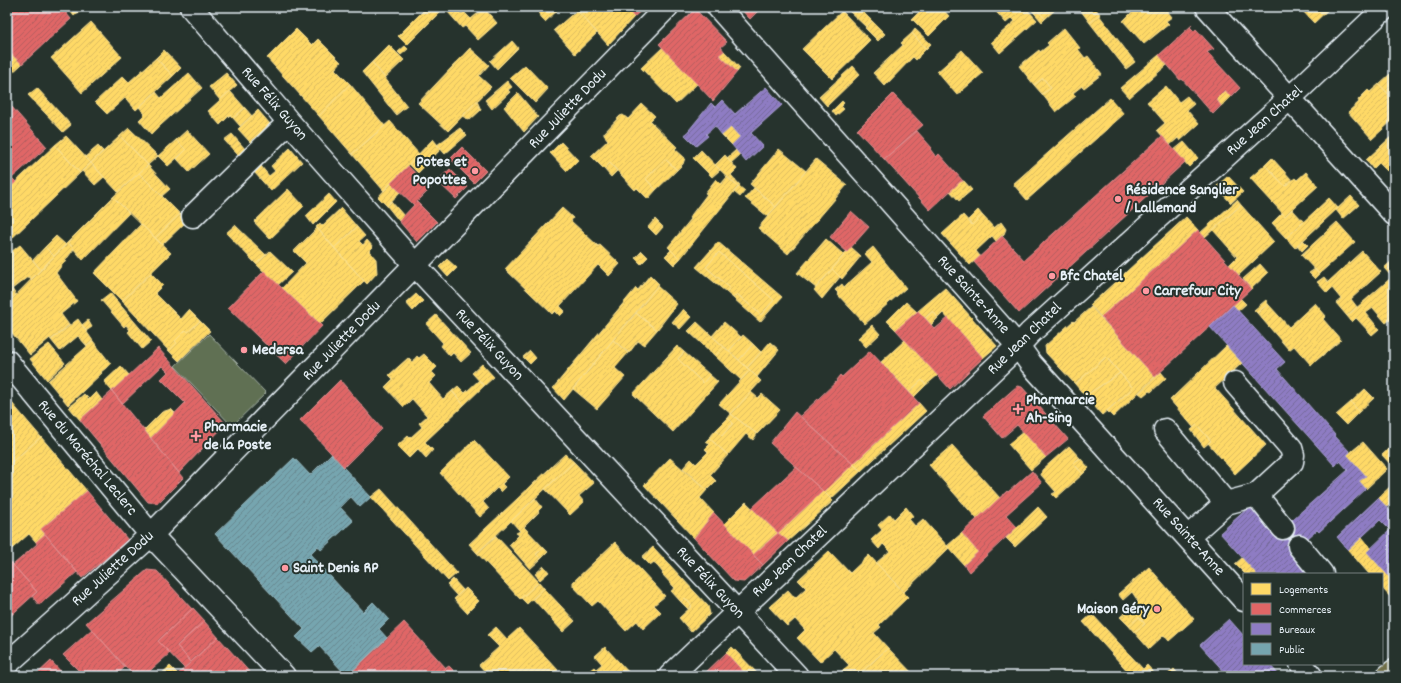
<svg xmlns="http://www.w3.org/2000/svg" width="1401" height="683" viewBox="0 0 1401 683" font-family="Dekko,sans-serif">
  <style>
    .pitch { fill: #607052; stroke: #a4b0a5 }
    .homes { fill: url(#homes-hatch); stroke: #f8e092 }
    .shops { fill: url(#shops-hatch); stroke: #e29092 }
    .offices { fill: url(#offices-hatch); stroke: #a99fd3 }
    .public { fill: url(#public-hatch); stroke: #98bcc5 }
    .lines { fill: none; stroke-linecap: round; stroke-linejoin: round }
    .minor-casing { stroke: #e8f1f8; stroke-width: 25 }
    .major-casing { stroke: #e8f1f8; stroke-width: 25 }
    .minor { stroke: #26332d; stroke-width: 22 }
    .major { stroke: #71704a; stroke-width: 22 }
    .poi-dot { fill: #ff9aa2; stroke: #26332d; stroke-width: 1.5 }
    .labels { text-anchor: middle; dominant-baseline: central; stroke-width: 4; stroke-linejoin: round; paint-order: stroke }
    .street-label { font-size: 16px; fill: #e8f1f8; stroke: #26332d }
    .poi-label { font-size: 16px; font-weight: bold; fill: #e8f1f8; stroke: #26332d; text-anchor: start }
  </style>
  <defs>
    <pattern id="homes-hatch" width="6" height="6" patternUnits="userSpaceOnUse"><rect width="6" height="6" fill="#ffd966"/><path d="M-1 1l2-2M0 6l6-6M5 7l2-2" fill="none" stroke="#dabc60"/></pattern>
    <pattern id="shops-hatch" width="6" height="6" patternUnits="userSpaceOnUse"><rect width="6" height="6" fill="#e06666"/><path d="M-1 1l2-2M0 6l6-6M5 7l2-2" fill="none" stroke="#b25d5e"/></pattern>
    <pattern id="offices-hatch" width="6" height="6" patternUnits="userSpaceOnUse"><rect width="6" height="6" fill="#8e7cc3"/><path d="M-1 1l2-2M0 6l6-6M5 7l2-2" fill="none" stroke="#756a99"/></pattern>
    <pattern id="public-hatch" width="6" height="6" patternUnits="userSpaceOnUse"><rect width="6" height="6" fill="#76a5af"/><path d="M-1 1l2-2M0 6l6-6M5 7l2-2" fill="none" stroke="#688991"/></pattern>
  </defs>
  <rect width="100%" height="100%" fill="#26332d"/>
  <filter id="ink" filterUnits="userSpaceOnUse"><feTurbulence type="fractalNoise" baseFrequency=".025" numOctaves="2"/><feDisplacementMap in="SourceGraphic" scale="8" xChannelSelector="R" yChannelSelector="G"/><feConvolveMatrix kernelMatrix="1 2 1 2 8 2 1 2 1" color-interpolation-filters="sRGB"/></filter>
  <g filter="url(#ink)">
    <!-- pitch -->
    <path class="pitch" d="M209 334 266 393 232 426 175 366Z"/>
    <!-- homes -->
    <path class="homes" d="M67 7H84L74 16Z
      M427 7 444 8 407 45 398 36Z
      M452 7H456L462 14 464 12 471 19 484 8 497 23 478 40 465 26 462 28 447 11Z
      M546 7H561L545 22 539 14Z
      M574 7H625L634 17 608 45Z
      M851 7H858L872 21 866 27 848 10Z
      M924 7H941L949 16 929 36 912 19Z
      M992 7H1025L1037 20 1000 53 991 42 1015 21 1012 18 1006 23Z
      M1029 7H1035L1045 19 1042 22Z
      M1035 7H1056L1057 8 1045 19Z
      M1078 7H1094L1100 14 1090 23Z
      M1137 7H1164L1172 17 1166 21 1169 24 1144 44 1123 21Z
      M1299 7H1331L1314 23Z
      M577 10 597 33 575 54 554 30Z
      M842 11 870 40 864 46 865 47 832 79 802 49Z
      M1099 15 1135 62 1126 69 1090 23Z
      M872 21 885 34 878 41 865 28Z
      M91 22 122 57 82 93 51 58Z
      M1064 28 1080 48 1078 49 1085 58 1088 56 1102 74 1084 88 1082 86 1073 93 1076 96 1056 112 1042 94 1051 88 1043 78 1034 85 1019 66 1039 50 1040 52 1049 45 1047 43Z
      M296 29 312 45 318 39 341 62 335 69 350 84 319 116 267 58Z
      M915 29 931 44 926 49 912 33Z
      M912 33 926 49 919 56V57L916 60 913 57 885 86 873 73 903 45 901 43Z
      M512 41 518 48 497 69 490 61Z
      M389 45 404 60 385 78 372 62Z
      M405 46 408 49 401 55 398 52Z
      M663 47 697 84 676 104 641 68Z
      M470 48 489 65 479 76 491 87 448 131 418 103Z
      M7 50 22 64 10 75 7 73Z
      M164 50 181 68 173 76 156 58Z
      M962 50 983 73 957 95 937 72Z
      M724 51 740 68 737 72 719 55Z
      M1159 55 1167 65 1129 98 1120 88Z
      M156 58 173 76 136 110 125 98 107 114 95 102 123 76 129 82Z
      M372 62 407 106 396 115 362 72Z
      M525 65 548 89 535 103 510 78Z
      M853 66 860 74 827 106 819 97Z
      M189 73 202 88 151 134 139 120 145 114 139 107 156 92 161 98Z
      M226 73 237 85 220 100 209 87Z
      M1390 74 1394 78V100L1379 84Z
      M1043 78 1051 88 1042 94 1034 85Z
      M507 81 512 87 508 90 510 92 492 109 485 100Z
      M350 84 385 126 352 154 319 116Z
      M1379 84 1394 100V119L1372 139 1348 112 1359 102 1358 100 1368 90 1370 92Z
      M1166 86 1179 102 1187 96 1194 104 1187 110 1199 124 1180 141 1178 138 1170 145 1157 130 1165 123 1147 102Z
      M37 88 71 125 63 132 28 95Z
      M1225 90 1231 97 1221 106 1216 99Z
      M230 91 245 108 233 118 230 115 220 125 208 111Z
      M518 93 538 117 524 132 504 107Z
      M1110 98 1124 114 1027 200 1013 184Z
      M477 101 481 110 470 120 462 116Z
      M842 101 844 103 841 106 844 109 836 116 832 111Z
      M642 104 655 116 650 121 677 147 675 149 685 158 683 164 677 170 665 159 646 179 656 190 648 199 637 188 635 190 610 163 604 169 591 156 608 140 604 135V133L620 116 623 115 628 119Z
      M245 108 252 116 240 126 233 118Z
      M258 110 270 124 250 142 238 129Z
      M390 121 419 154 384 191 352 154Z
      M731 127 740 137 732 145 722 135Z
      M129 128 158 156 148 165 120 136Z
      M460 128 467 135 445 154 437 145Z
      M187 130 209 154 189 172 177 159 186 150 176 140Z
      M232 134 246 150 239 156 224 140Z
      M1394 134V165L1387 171 1379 163 1373 169 1366 160Z
      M66 136 91 163 80 173 55 145Z
      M120 136 148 165 118 192 91 163Z
      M433 139 441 149 418 173 409 164Z
      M176 140 186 150 168 166 158 156Z
      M561 142 578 160 567 171 550 153Z
      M1184 142 1198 158 1189 167 1174 150Z
      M55 145 80 173 7 243V190Z
      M98 146 103 151 91 163 85 157Z
      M290 148 302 162 271 191 254 172 261 166 269 176 275 171 271 166Z
      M779 149 806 171 776 207 750 184Z
      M701 150 720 170 712 177 693 158Z
      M736 150 740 155 731 163 727 158Z
      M725 155 737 169 731 175 740 185 738 187 715 165Z
      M1272 158 1292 180 1285 186 1265 165Z
      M665 159 677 170 656 190 646 179Z
      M816 159 847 185 788 254 758 228Z
      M91 163 104 177 95 185 82 171Z
      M610 163 617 171 611 177 604 169Z
      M148 165 170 189 162 196 139 173Z
      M1265 165 1285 186 1295 178 1297 180 1306 172 1318 186 1285 216 1250 178Z
      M139 173 180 214 155 238 113 197Z
      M1228 176 1243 192 1231 203 1216 187Z
      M727 177 738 187 680 259 668 247 691 219 689 218 707 194 705 193 716 179 721 184Z
      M964 181 972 190 959 201 950 191 960 182Z
      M391 183 400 192 387 206 378 197Z
      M739 186 745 191 740 197 734 192Z
      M754 188 776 207 767 216 745 198Z
      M288 189 304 206 270 239 254 222Z
      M329 194 336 202 313 225 306 216Z
      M1351 196 1359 205 1343 219 1336 210Z
      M113 197 129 213 83 260 68 242Z
      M1329 198 1338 208 1295 248 1286 238Z
      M1237 200 1241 205 1205 237 1200 233Z
      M391 201 404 216 399 221 387 206Z
      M1241 205 1274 242 1239 275 1229 265 1237 257 1213 230Z
      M341 208 357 227 334 248 316 227 320 223 322 226Z
      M562 208 573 218 571 221 598 246 600 245 620 264 609 276 598 265 560 306 565 311 560 316 555 311 552 314 505 269Z
      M1292 209 1304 222 1286 238 1272 223 1282 213 1285 216Z
      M978 210 982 215 972 225 968 220Z
      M180 214 187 221 162 245 155 238Z
      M963 215 972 225 982 215 994 228 1001 222 1006 229 1004 234 996 241 992 236 976 251 980 256 970 265 942 234Z
      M1186 217 1198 230 1101 317 1090 305Z
      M655 219 663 227 656 235 648 227Z
      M1337 222 1355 242 1319 274 1301 255Z
      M141 224 171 253 122 301 94 273Z
      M235 225 266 255 256 264 226 233Z
      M357 227 365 236 359 241 363 245 367 240 373 247 369 251 376 259 377 273 367 284 334 248Z
      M317 228 364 281 320 324 282 288 306 263 294 251Z
      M56 236 66 245 54 256 45 247Z
      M826 239 844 255 816 288 797 273Z
      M1303 240 1308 245 1302 251 1297 245Z
      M68 242 74 249 56 273 77 301 61 314 69 325 51 340 50 338 30 355 7 327V304Z
      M718 242 782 297 760 322 733 298 737 294 761 315 774 300 719 252 706 267 730 288 726 292 696 267Z
      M20 245 41 270 31 280 29 276 12 289 16 295 7 304V255Z
      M45 247 54 256 41 270 33 260Z
      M851 247 861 256 842 279 832 269Z
      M873 247 906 288 865 324 837 294 838 293 835 290 842 284 844 287 872 262 865 254Z
      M671 250 680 259 674 265 665 256Z
      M270 251 292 272 278 285 256 264Z
      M642 251 648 257 641 264 635 258Z
      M1362 251 1381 272 1351 299 1357 307 1347 316 1336 303 1341 299 1332 288 1327 293 1317 282 1324 277 1328 282Z
      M719 252 774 300 761 315 737 294 733 298 726 292 730 288 706 267Z
      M447 259 457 268 448 277 439 267Z
      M1394 259V275L1392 277 1384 268Z
      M1260 264 1268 273 1251 289 1243 279Z
      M832 269 840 277 822 299 814 290Z
      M1315 269 1319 274 1315 279 1309 273Z
      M151 273 163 285 155 293 181 319 189 310 200 321 188 332 186 330 175 341 177 343 169 351 122 301Z
      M650 275 659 284 564 400 553 388 636 288 638 290Z
      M1392 277 1394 279V317L1386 323 1373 308 1366 313 1379 329 1372 335 1356 318 1352 322 1347 316Z
      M657 286 677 304 657 330 636 313Z
      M945 288 997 346 983 358 943 313 938 318 933 311 925 318 918 311Z
      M110 293 151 341 142 349 128 332 130 330 126 325 124 327 101 300Z
      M416 294 423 301 413 311 406 303Z
      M1240 298 1246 304 1238 311 1233 305Z
      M1266 300 1268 304 1257 313 1254 310Z
      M906 302 917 312 896 330 887 321Z
      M1315 303 1326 316 1323 319 1341 340 1311 365 1294 346 1289 350 1257 313 1268 304 1289 327Z
      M1091 307 1155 377 1113 417 1107 411 1133 388 1106 357 1075 384 1046 353 1045 346 1073 321 1074 322Z
      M683 309 691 317 680 329 672 322Z
      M933 311 938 318 931 325 925 318Z
      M636 313 657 330 644 345 638 341 629 353 613 340Z
      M436 315 471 353 461 362 453 353 450 356 441 346 443 343 426 324Z
      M78 319 93 341 87 346 78 336 60 351 51 340Z
      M88 320 92 327 86 331 82 325Z
      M200 321 210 331 179 361 169 351 177 343 175 341 186 330 188 332Z
      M697 322 724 347 715 356 688 331Z
      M724 322 741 337 729 351 712 336Z
      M872 325 880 334 866 347 858 338Z
      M743 335 753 344 739 360 729 351Z
      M613 340 628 353 615 368 625 377 597 409 573 389Z
      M905 340 938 375 926 385 922 380 909 392 881 362Z
      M93 341 111 364 101 372 102 373 68 405 48 381Z
      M770 342 779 350 757 377 747 368Z
      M49 344 65 363 47 380 30 359Z
      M753 344 761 352 747 368 739 360Z
      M677 346 684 352 678 359 703 383 710 375 718 382 673 432 633 394Z
      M1226 346 1242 363 1215 388 1266 445 1235 474 1208 443 1211 441 1197 425 1194 428 1170 400Z
      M724 347 750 370 741 380 715 356Z
      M530 351 536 358 530 364 523 357Z
      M684 352 710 375 703 383 678 359Z
      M424 354 437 367 432 372 436 376 429 383 443 399 452 391 464 405 425 442 433 450 426 458 418 449 409 458 397 446 408 436 410 438 422 427 419 423 427 416 412 399 404 407 385 387 393 379 389 375 408 358 412 362 417 356 419 358Z
      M1106 357 1120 373 1085 396 1075 384Z
      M482 364 494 377 484 386 472 373Z
      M121 366 129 375 112 391 104 382Z
      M750 370 761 381 731 414 719 404Z
      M1161 372 1166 378 1151 392 1149 391 1143 396 1139 393Z
      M1120 373 1133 388 1102 415 1085 396Z
      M479 380 484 386 464 405 452 391 458 386 465 393Z
      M922 380 926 385 914 397 909 392Z
      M1365 389 1374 398 1359 412 1351 402Z
      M96 392 102 400 80 420 69 407 84 394 89 399Z
      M751 392 758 398 762 394 780 410 757 434 731 414Z
      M7 397 17 409 7 418Z
      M1351 402 1359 412 1346 425 1336 415Z
      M919 403 926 411 861 471 853 464Z
      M17 409 41 437 7 466V418Z
      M171 409 175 413 151 438 144 430 162 412Z
      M731 414 757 434 753 440 746 434 728 455 709 438 716 430 722 436 733 423 728 418Z
      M728 418 733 423 722 436 716 430Z
      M1197 425 1211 441 1204 447 1191 430Z
      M1023 432 1046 457 1031 470 1008 444Z
      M41 437 87 491 41 529 45 534 36 542 29 534 7 553V466Z
      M709 438 728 455 710 475 716 481 707 490 683 468 691 459 696 464 708 452 705 449 710 444 706 441Z
      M474 440 509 477 502 484 505 487 501 492 497 488 483 502 489 509 480 517 440 473Z
      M1363 442 1387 469 1366 489 1359 481 1366 476 1347 455Z
      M1394 444V468L1382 455Z
      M952 445 1000 498 977 519 929 465Z
      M1069 446 1080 458 1073 463 1083 474 1056 498 1052 494 1056 492 1041 475 1042 470Z
      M565 454 574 462 477 553 469 544Z
      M670 458 707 490 700 498 714 513 694 538 644 485Z
      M1080 458 1089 468 1083 474 1073 463Z
      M574 462 594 483 579 496 584 502 570 515 545 489Z
      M853 464 861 471 831 499 824 492Z
      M1394 483V500L1387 507 1378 498Z
      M381 489 457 573 448 581 371 497Z
      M823 491 833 501 788 541 778 533Z
      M535 498 542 507 538 511 539 512 524 527 544 548 536 554 541 559 530 569 509 545 519 535 516 533 520 531 511 521Z
      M746 502 778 533 753 555 724 524Z
      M906 507 913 516 909 519 915 526 923 519 949 548 904 592 876 563 890 551 883 544 879 549 871 540 882 530 878 525 890 514 894 519Z
      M1038 507 1047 517 1015 547 1006 538Z
      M962 533 978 552 964 565 947 546Z
      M496 536 539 582 520 599 477 553Z
      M1362 537 1371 548 1367 552 1394 582V601L1382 588V574H1369L1348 550Z
      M615 542 665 596 654 605 661 612 643 629 637 621 626 631 598 601 592 606 573 586V582Z
      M653 547 708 606 710 614 691 632 679 618 692 606 685 598 681 602 671 591 675 588 662 574 663 573 654 562 650 565 642 557Z
      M544 548 548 552 541 559 536 554Z
      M829 551 850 573 869 555 908 597 879 625 881 627 874 633 888 648 857 676H836L849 665 834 649 820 662 797 638 805 630 795 619 787 626 769 607 788 590 795 598 806 588 798 580Z
      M1242 558 1257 574H1245L1235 564Z
      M544 566 549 572 540 580 535 574Z
      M1149 567 1194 619 1169 641 1164 635 1149 649 1134 632 1145 624 1139 617 1129 626 1120 617 1138 601 1132 592 1123 600 1118 594Z
      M453 579 463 590 457 596 447 585Z
      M539 582 544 588 527 604 521 598Z
      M466 588 479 601 467 613 454 599Z
      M544 588 575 621 563 632 533 599Z
      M685 598 692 606 688 609 681 602Z
      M1092 614 1143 669 1147 665 1156 675 1154 676H1132L1083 622Z
      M1139 617 1145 624 1134 632 1129 626Z
      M496 627 507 639 519 628 558 670 551 676H489L479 665 499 647 487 635Z
      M605 647 632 676H589L592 674 589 671 594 667 596 669 602 664 595 656Z
      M732 647 759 675 758 676H747L726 653Z
      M888 648 915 676H857Z
      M170 666 178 674 176 676H159Z
      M1174 669 1180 676H1166Z"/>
    <!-- shops -->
    <path class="shops" d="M7 7 11 11 14 9 12 7H61L71 19 22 64 7 50Z
      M625 7H645L634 17Z
      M739 7H762L750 19Z
      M695 9 727 42 721 47 724 51 719 55 737 72 713 101 659 44Z
      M1192 25 1190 27 1194 31 1196 29 1214 49 1207 52 1240 88 1231 97 1225 90 1216 99 1221 106 1213 114 1182 79 1180 80 1159 55Z
      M893 94 923 125 884 159 857 130Z
      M11 106 47 147 12 178 16 182 7 190V110Z
      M917 131 932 148 930 149 936 157 939 154 963 181 960 182 930 210 884 159Z
      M1162 136 1185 162 1019 313 974 262 1002 236 1024 260Z
      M462 147 486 171 474 183 450 159Z
      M408 166 431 188 417 202 437 222 417 242 399 221 414 205 391 183Z
      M450 169 468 187 456 199 437 181Z
      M851 211 869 227 847 252 830 237Z
      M1198 230 1251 289 1155 377 1101 317Z
      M264 271 322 326 286 364 228 308Z
      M918 311 935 329 948 318 983 358 950 389 896 330Z
      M158 348 226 424 179 473 151 438 185 403 161 379 168 372 162 366 122 404 112 391Z
      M870 351 919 403 853 464 800 416 837 381 836 380 840 375 842 377Z
      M340 380 382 429 344 467 300 420Z
      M1017 386 1022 387 1068 439 1046 457 1017 425 1002 438 983 416Z
      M112 391 183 478 158 503 148 502 80 420Z
      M795 412 853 464 824 492 770 443Z
      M796 467 823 491 778 533 752 508Z
      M1032 471 1042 483 1006 515 1017 527 969 572 964 565 978 552 962 533 1007 491 1008 492Z
      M87 491 128 540 82 578 41 529Z
      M714 513 763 565 744 582 734 581 694 538Z
      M778 533 788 541 763 565 753 555Z
      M45 534 77 572 39 605 32 596 37 592 13 565 37 544 36 542Z
      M7 558 37 592 7 619Z
      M147 570 157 571 192 609 158 641 170 653 144 676H134L86 623Z
      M193 608 205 621 177 646 191 662 184 668 158 641Z
      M204 621 218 637 191 662 177 646Z
      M404 622 446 668 438 676H347Z
      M92 629 125 667 115 676H84L63 655Z
      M218 637 253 676H176L191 662Z
      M726 653 747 676H702Z
      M51 661 64 675 35 676Z
      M449 666 459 676H438L446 668Z"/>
    <!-- offices -->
    <path class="offices" d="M766 87 782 105 751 133 763 146 746 162 732 145 740 137 731 127 722 135 715 126 706 134 708 136 696 146 685 135 711 103 715 107 722 100 735 114Z
      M1233 305 1285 362 1277 369 1335 435H1334L1350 452 1347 455 1366 476 1359 481 1366 489 1319 532 1317 530 1290 554 1307 574H1257L1220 533 1249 507 1275 535 1348 470 1340 461 1335 466 1210 327Z
      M1378 498 1394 515V582L1367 552 1390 530 1380 520 1348 550 1337 537Z
      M1229 619 1244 636V664H1269L1280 676H1228L1200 645Z"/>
    <!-- public -->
    <path class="public" d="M331 454 371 497 360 507 351 497 340 507 353 521 321 550 318 546 310 554 363 612 373 602 389 619 379 629 387 638 347 676 319 646 312 652 296 637 304 629 215 534 294 458 310 475Z"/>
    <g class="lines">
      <!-- minor casing -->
      <g class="minor-casing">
        <path id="minor" d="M191 7 289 122 425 276 797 676
          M718 7 1018 346 1031 364 1244 600
          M1207 7 1394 214
          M193 216 289 122
          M7 361 151 535 284 676
          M1235 383 1291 448 1293 455 1292 462 1256 495
          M1165 430 1226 503
          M1188 537 1226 503 1256 495 1283 528
          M1299 546 1322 574
          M7 664 151 535 667 7
          M1301 664 1311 676
          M670 676 1018 346 1030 333 1290 98 1386 7"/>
      </g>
      <!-- major casing -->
      <g class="major-casing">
        <path id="major" d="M1388 676 1394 671"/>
      </g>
      <!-- minor -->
      <use href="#minor" class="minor"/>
      <!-- major -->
      <use href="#major" class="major"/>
    </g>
  </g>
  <!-- markers -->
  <g class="poi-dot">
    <circle cx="475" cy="171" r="4"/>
    <circle cx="1118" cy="199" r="4"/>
    <circle cx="1052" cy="276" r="4"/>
    <circle cx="1146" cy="291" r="4"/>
    <circle cx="244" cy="350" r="4"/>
    <path d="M1016 403h4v4h4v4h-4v4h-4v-4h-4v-4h4z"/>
    <path d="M194 430h4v4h4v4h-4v4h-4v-4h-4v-4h4z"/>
    <circle cx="285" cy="568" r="4"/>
    <circle cx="1157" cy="609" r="4"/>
  </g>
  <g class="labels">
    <!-- street labels -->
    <g class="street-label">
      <text transform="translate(274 104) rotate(49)">Rue Félix Guyon</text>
      <text transform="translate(568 109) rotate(-46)">Rue Juliette Dodu</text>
      <text transform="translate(1265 121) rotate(-42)">Rue Jean Chatel</text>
      <text transform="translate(973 295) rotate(48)">Rue Sainte-Anne</text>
      <text transform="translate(1025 339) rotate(-44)">Rue Jean Chatel</text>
      <text transform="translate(342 341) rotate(-46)">Rue Juliette Dodu</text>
      <text transform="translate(489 345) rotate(47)">Rue Félix Guyon</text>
      <text transform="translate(87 458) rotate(50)">Rue du Maréchal Leclerc</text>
      <text transform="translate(1188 537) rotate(48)">Rue Sainte-Anne</text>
      <text transform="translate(790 562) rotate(-43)">Rue Jean Chatel</text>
      <text transform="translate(113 569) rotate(-42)">Rue Juliette Dodu</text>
      <text transform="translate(710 583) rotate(47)">Rue Félix Guyon</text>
    </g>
    <!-- poi labels -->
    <g class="poi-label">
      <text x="467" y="162" text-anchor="end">Potes et<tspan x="467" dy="18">Popottes</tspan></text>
      <text x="1126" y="190">Résidence Sanglier<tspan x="1126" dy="18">/ Lallemand</tspan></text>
      <text x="1060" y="276">Bfc Chatel</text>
      <text x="1154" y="291">Carrefour City</text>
      <text x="252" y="350">Medersa</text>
      <text x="1026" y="400">Pharmarcie<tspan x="1026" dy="18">Ah-Sing</tspan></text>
      <text x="204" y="427">Pharmacie<tspan x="204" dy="18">de la Poste</tspan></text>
      <text x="293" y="568">Saint Denis RP</text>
      <text x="1149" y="609" text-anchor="end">Maison Géry</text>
    </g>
  </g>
  <!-- margin -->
  <rect width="1401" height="683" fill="none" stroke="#26332d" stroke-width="24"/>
  <rect x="12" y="12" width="1377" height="659" fill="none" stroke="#e8f1f8" stroke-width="1.5" filter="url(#ink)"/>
  <!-- legend -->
  <rect x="1243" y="573" width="140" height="92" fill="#26332d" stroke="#747f7e"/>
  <rect x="1251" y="583" width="20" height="12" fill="#ffd966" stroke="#747f7e"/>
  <text x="1279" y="593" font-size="12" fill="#e8f1f8">Logements</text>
  <rect x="1251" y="603" width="20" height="12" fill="#e06666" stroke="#747f7e"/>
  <text x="1279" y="613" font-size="12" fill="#e8f1f8">Commerces</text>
  <rect x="1251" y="623" width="20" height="12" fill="#8e7cc3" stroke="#747f7e"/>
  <text x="1279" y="633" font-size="12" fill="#e8f1f8">Bureaux</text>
  <rect x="1251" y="643" width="20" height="12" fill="#76a5af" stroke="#747f7e"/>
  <text x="1279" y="653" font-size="12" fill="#e8f1f8">Public</text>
</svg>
